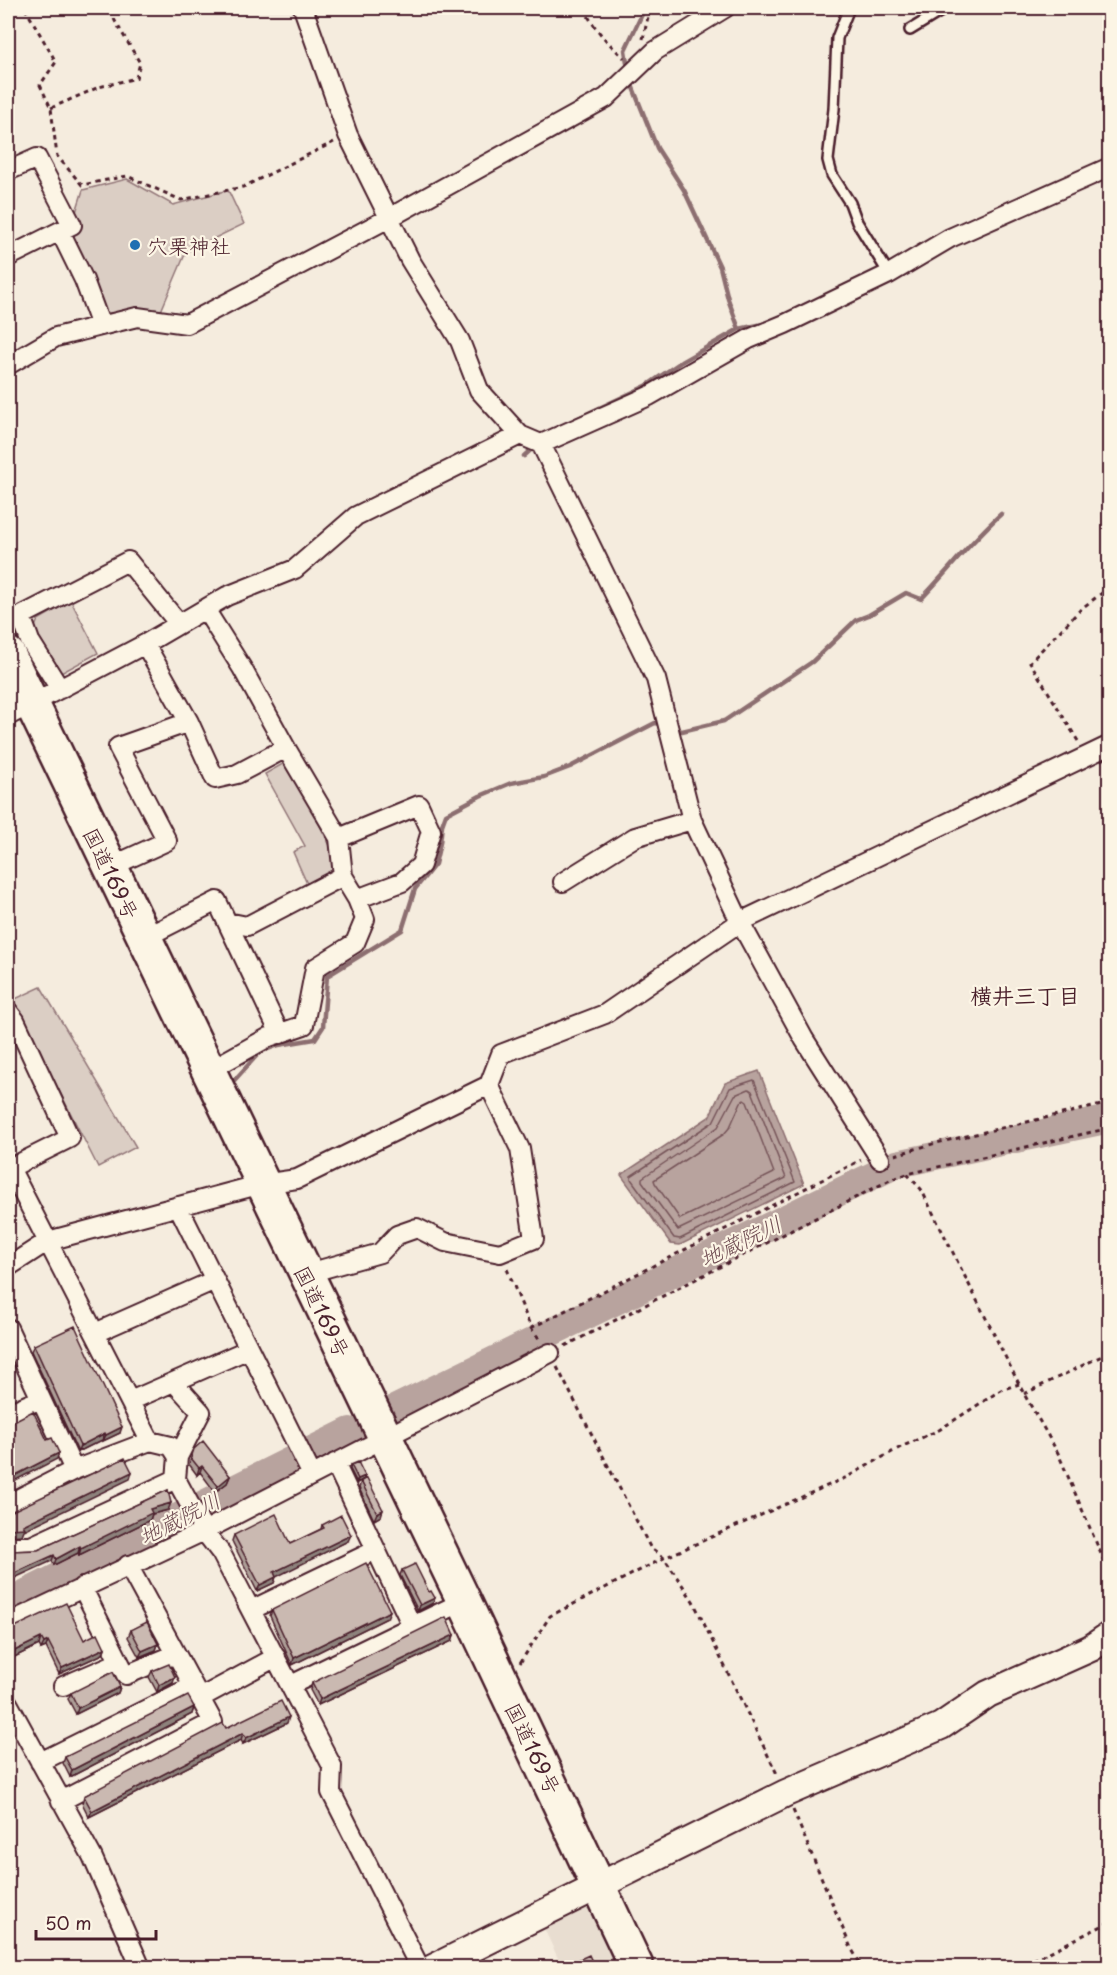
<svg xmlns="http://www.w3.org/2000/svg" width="1117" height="1975" viewBox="0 0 1117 1975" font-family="'Playpen Sans','Klee One',sans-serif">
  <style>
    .built { fill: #e8ddd0 }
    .green { fill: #dbcec4; stroke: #927678; stroke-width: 1.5 }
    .water { fill: #b8a39e; stroke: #8c6e70; stroke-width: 1.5 }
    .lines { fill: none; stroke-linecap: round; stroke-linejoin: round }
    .shore { stroke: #765459; stroke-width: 1.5 }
    .stream { stroke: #8c6e70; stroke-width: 4.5 }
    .river { stroke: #b8a39e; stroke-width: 28 }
    .lane-casing { stroke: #4a1f2b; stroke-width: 14 }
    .street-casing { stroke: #4a1f2b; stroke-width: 22 }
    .secondary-casing { stroke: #4a1f2b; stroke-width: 30 }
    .highway-casing { stroke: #4a1f2b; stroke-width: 38 }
    .path { stroke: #4a1f2b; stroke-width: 3; stroke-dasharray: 4.5 4.5; stroke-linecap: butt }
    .lane { stroke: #fcf5e5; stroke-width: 9 }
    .street { stroke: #fcf5e5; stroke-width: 18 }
    .secondary { stroke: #fcf5e5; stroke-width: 26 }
    .highway { stroke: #fcf5e5; stroke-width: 33 }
    .wall { fill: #ae9f98; stroke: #4a1f2b; stroke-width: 1.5 }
    .shaded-wall { fill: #8d827c; stroke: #4a1f2b; stroke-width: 1.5 }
    .building { fill: #cab9b1; stroke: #4a1f2b; stroke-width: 1.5 }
    .poi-dot { fill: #1f6fb2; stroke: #fcf5e5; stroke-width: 2 }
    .labels { text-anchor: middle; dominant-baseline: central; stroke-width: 4.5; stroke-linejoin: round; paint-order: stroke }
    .poi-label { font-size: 21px; fill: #4a1f2b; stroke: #fcf5e5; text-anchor: start }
    .street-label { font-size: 21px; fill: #4a1f2b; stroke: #fcf5e5 }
    .neighbourhood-label { font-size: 22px; font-weight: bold; fill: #4a1f2b; stroke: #fcf5e5 }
    .water-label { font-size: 22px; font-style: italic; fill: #704d53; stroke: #fcf5e5 }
  </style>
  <rect width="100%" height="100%" fill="#f5ecde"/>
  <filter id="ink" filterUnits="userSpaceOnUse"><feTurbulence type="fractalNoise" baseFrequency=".0167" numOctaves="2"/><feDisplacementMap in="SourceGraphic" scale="12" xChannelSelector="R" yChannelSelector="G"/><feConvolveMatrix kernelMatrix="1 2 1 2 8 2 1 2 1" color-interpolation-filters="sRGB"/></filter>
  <g filter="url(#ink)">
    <!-- built -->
    <path class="built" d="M594 1901 626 1967H562L542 1924Z"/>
    <!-- green -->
    <path class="green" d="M127 179 173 205 228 190 244 224 186 252 161 311 106 313 70 231 83 190Z
      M71 601 98 653 61 673 34 629 38 620Z
      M288 761 335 856 334 870 308 886 293 852 305 846 265 774Z
      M41 987 136 1147 98 1167 13 1000Z"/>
    <!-- water -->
    <path class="water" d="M759 1071 804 1184 680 1245 671 1244 621 1175 709 1117 725 1083Z"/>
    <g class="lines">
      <!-- shore -->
      <path class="shore" d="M754 1080 795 1182 680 1239 674 1238 631 1179V1176L713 1122 730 1088Z
        M749 1089 752 1091 786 1178 678 1230 642 1181V1178L718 1127 735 1095Z
        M744 1100 747 1102 774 1173 680 1219 655 1183 654 1180 724 1134 730 1127 741 1102Z"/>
      <!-- stream -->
      <path class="stream" d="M628 69 625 50 645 8
        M630 80 657 148 684 190 720 267 728 299 739 329
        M576 419 646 386 681 362 739 329 763 324
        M524 456 535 446
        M674 728 682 731 724 721 812 662 856 620 869 615 906 593 921 599C948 571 972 540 1001 514
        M229 1086 260 1052 279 1045 315 1039 323 1027 327 976 402 930 415 889 435 864 440 843 442 825 446 814 480 796 511 783 544 777 570 767 655 723 663 725"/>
      <!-- river -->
      <path class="river" d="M388 1412 897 1164 1110 1119
        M8 1602 350 1431"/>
      <!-- lane casing -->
      <g class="lane-casing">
        <path id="lane" d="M849 8 837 38 834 109 828 160 832 175 850 203 857 222 889 274
          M910 30 946 8"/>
      </g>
      <!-- street casing -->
      <g class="street-casing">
        <path id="street" d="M303 8 348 135 410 260 460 341 479 390 520 435 541 444 656 679 692 820 740 922 804 1039 880 1159
          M8 171 37 158 72 225 8 257
          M60 231 84 280 101 326
          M8 365 56 337 137 317 187 324 389 218 606 98 655 51 725 8
          M541 444 649 396 749 339 785 324 889 274 950 238 1110 167
          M205 609 242 668 286 748
          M145 644 189 722 215 779 237 774 286 748 339 838 343 876 357 899 365 919 355 943 315 968 304 1025 269 1037 208 1071
          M60 689 30 641 21 616 128 561 179 624
          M8 716 145 644 227 596 295 569 356 516 520 435
          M339 838 419 805 431 831 421 865 402 882 357 899
          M110 867 167 841 118 747 189 722
          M563 882 635 837 692 820
          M227 922 280 1034
          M144 938 217 901 227 922 247 926 343 876
          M8 1011 15 1020 70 1138 10 1168
          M8 1164 150 1441 171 1446 178 1457 176 1479 204 1531 221 1553 332 1766 331 1792 420 1968
          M178 1206 312 1475
          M8 1267 48 1241 262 1184 297 1179 489 1085 501 1054 605 1014 740 922 1110 745
          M305 1274 380 1253 397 1235 417 1228 445 1242 500 1253 534 1239 520 1149 489 1085
          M8 1328 74 1470
          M95 1333 215 1280
          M174 1382 201 1412 178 1457
          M130 1401 249 1349
          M8 1413 41 1399
          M335 1463 412 1626
          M8 1504 74 1470 150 1441
          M8 1546H31L176 1479
          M82 1587 126 1675 176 1654
          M251 1610 376 1550
          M8 1623 204 1531 550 1353
          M291 1685 464 1601
          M63 1686 119 1662
          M200 1698 276 1657
          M8 1703 92 1856 141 1968
          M40 1762 193 1686
          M61 1801 213 1722 128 1565"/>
      </g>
      <!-- secondary casing -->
      <g class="secondary-casing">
        <path id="secondary" d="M433 1968 786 1793 941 1726 988 1694 1091 1648 1110 1635"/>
      </g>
      <!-- highway casing -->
      <g class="highway-casing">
        <path id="highway" d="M8 654 464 1601 637 1968"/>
      </g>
      <!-- path -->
      <path class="path" d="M25 8 56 62 40 85 51 108 57 156 82 185 127 176 181 200 243 187 334 142
        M584 8C593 28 608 43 624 58
        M643 39 650 8
        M51 108 99 87 136 78 140 63 115 21 112 13 115 8
        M1078 741 1030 662 1082 608 1110 587
        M895 1155 936 1143 1110 1103
        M907 1174 921 1189 1024 1394 1058 1453 1110 1575
        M507 1269 531 1328 541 1341
        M531 1328 861 1160
        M565 1346 890 1180 907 1174 1110 1128
        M557 1367 650 1547 664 1558 693 1601 778 1776
        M1024 1394 1110 1352
        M520 1663 550 1616 664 1558 847 1477 901 1447 939 1430 1001 1390 1019 1384
        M793 1810 851 1948 863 1968
        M1017 1968 1110 1922"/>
      <!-- lane -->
      <use href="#lane" class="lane"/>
      <!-- street -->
      <use href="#street" class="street"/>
      <!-- secondary -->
      <use href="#secondary" class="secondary"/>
      <!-- highway -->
      <use href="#highway" class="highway"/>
    </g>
    <!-- wall -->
    <path class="wall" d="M34 1345 120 1433 103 1441 102 1440 78 1452 31 1351Z
      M194 1449 230 1476 227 1483 215 1492 200 1472 197 1475 189 1464Z
      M351 1465 364 1479 357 1483 350 1469Z
      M361 1481 381 1516 374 1520 359 1488Z
      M168 1490V1510L152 1514 150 1520 79 1555 78 1553 54 1565 52 1561 10 1551 38 1550Z
      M322 1525 348 1541 276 1576 274 1583 257 1591 232 1541 234 1535 290 1544 321 1529Z
      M402 1570 433 1603 418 1611 400 1575Z
      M272 1610 387 1618 292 1665 270 1616Z
      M8 1627 84 1640 105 1648 103 1654 59 1674 46 1647 41 1649 39 1645 8 1660Z
      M131 1630 158 1644 156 1650 139 1657 128 1637Z
      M454 1635 452 1641 318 1705 310 1690 312 1683Z
      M152 1671 173 1683 157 1692 149 1677Z
      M120 1687 118 1693 76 1714 68 1699 71 1693Z
      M194 1707 192 1714 70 1777 63 1763 65 1757Z
      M287 1723 243 1744 241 1740 89 1817 82 1803 84 1796 226 1728Z"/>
    <!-- shaded-wall -->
    <path class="shaded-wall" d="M122 1427 120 1433 103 1441 106 1435Z
      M105 1433 102 1440 78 1452 80 1446Z
      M59 1453 57 1459 8 1484V1479Z
      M202 1466 200 1472 197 1475 199 1468Z
      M132 1472 130 1479 24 1530 22 1535 8 1536V1529L23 1525Z
      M230 1476 227 1483 215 1492 218 1486Z
      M365 1476 364 1479 357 1483 358 1479Z
      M171 1503 168 1510 152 1514 150 1520 79 1555 81 1548 150 1509Z
      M383 1510 381 1516 374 1520 377 1513Z
      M351 1535 348 1541 272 1579 274 1572Z
      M80 1546 78 1553 54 1565 56 1559Z
      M54 1555 52 1561 8 1581V1576Z
      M276 1577 274 1583 257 1591 260 1585Z
      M435 1598 433 1603 418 1611 420 1605Z
      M390 1611 387 1618 292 1665 294 1658Z
      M454 1635 452 1641 318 1705 320 1699Z
      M41 1638 39 1645 8 1660V1654Z
      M48 1641 46 1647 41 1649 44 1643Z
      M158 1644 156 1650 139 1657 142 1651Z
      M105 1648 103 1654 59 1674 62 1668Z
      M175 1677 173 1683 157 1692 159 1685Z
      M120 1687 118 1693 76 1714 78 1708Z
      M194 1707 192 1714 70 1777 72 1770Z
      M289 1717 287 1723 243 1744 246 1738Z
      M243 1733 241 1740 89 1817 92 1811Z"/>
    <!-- building -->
    <path class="building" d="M75 1326 122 1427 106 1435 105 1433 80 1446 34 1345Z
      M33 1411 47 1440 52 1438 59 1453 8 1479V1424Z
      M203 1441 230 1476 218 1486 202 1466 199 1468 191 1458 194 1449Z
      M125 1458 132 1472 23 1525 25 1528 8 1529V1513Z
      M358 1462 365 1476 358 1479 351 1465Z
      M367 1478 383 1510 377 1513 361 1481Z
      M168 1490 171 1503 150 1509 152 1513 81 1548 80 1546 56 1559 54 1555 8 1576V1549L10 1551 38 1550Z
      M276 1514 290 1544 324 1528 322 1525 341 1515 351 1535 274 1572 276 1577 260 1585 234 1535Z
      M366 1563 390 1611 294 1658 272 1610Z
      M415 1564 429 1592 431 1591 435 1598 420 1605 402 1570Z
      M66 1603 84 1640 98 1633 105 1648 62 1668 48 1641 44 1643 41 1638 8 1654V1627H15Z
      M446 1617 454 1635 320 1699 312 1683Z
      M147 1622 158 1644 142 1651 131 1630Z
      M169 1664 175 1677 159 1685 152 1671Z
      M113 1672 120 1687 78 1708 71 1693Z
      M188 1696 194 1707 72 1770 65 1757Z
      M281 1701 289 1717 246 1738 243 1733 92 1811 84 1796 223 1723 226 1728Z
      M589 1955 595 1968H568L567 1965Z"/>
  </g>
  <!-- markers -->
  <circle class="poi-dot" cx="135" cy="245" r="6"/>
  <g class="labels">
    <!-- poi labels -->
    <g class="poi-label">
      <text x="147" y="245">穴栗神社</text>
    </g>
    <!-- street labels -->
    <g class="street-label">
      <text transform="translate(112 873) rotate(64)">国道169号</text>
      <text transform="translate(323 1311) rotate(64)">国道169号</text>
      <text transform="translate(534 1748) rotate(64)">国道169号</text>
    </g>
    <!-- neighbourhood labels -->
    <g class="neighbourhood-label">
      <text x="1025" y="994">横井三丁目</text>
    </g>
    <!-- water labels -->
    <g class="water-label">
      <text transform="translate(740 1240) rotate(-26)">地蔵院川</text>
      <text transform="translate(179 1517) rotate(-27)">地蔵院川</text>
    </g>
  </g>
  <!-- margin -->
  <rect width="1117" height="1975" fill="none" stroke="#fcf5e5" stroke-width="30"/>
  <rect x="15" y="15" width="1087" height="1945" fill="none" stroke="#4a1f2b" stroke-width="2" filter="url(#ink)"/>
  <!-- scale -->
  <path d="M36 1930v9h120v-9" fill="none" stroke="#4a1f2b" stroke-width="3"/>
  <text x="45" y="1930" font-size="18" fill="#4a1f2b" stroke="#fcf5e5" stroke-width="4.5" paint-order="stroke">50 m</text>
</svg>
